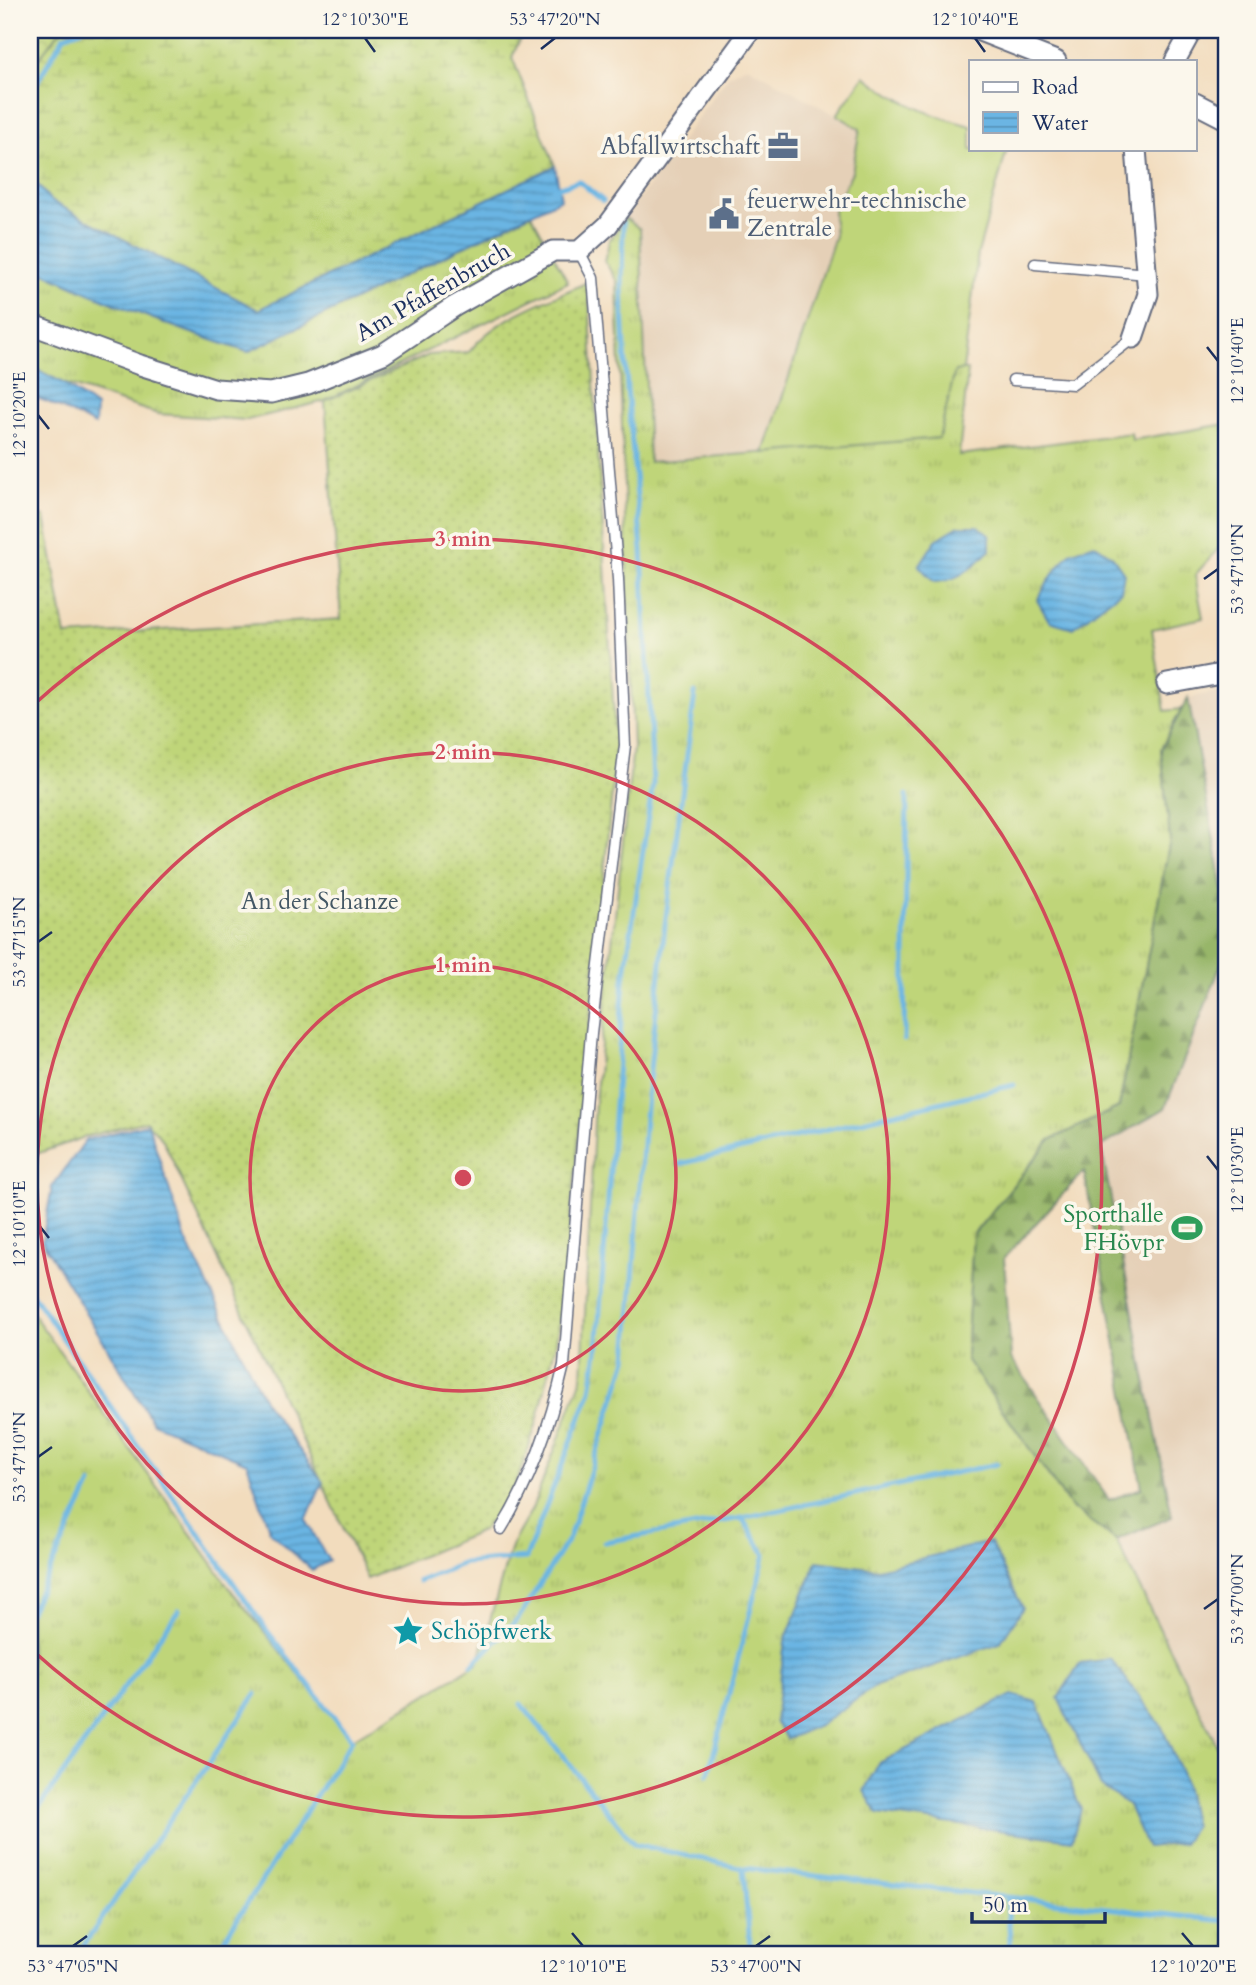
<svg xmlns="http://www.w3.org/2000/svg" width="1256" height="1985" viewBox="0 0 1256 1985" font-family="Cardo,serif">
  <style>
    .built { fill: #e5d0b7 }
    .grass { fill: url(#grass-tufts); stroke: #6d826c; stroke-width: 2 }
    .forest { fill: url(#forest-firs); stroke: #597264; stroke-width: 2; fill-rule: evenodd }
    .wetland { fill: url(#wetland-marsh); stroke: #6d826c; stroke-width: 2 }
    .park { fill: url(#park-crowns); stroke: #6d826c; stroke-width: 2 }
    .garden { fill: url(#garden-dots); stroke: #6d826c; stroke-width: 2 }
    .pitch { fill: #bfd579; stroke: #6d826c; stroke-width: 2 }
    .water { fill: url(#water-rules); stroke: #4372a0; stroke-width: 2 }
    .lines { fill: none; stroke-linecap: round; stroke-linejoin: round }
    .stream { stroke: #6bb5e3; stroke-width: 5 }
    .lane-casing { stroke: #666c7f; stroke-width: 13 }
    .street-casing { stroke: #666c7f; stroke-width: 23 }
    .lane { stroke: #fff; stroke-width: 10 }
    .street { stroke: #fff; stroke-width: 19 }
    .ticks { fill: none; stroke: #1b2f5e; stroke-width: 2.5 }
    .ring { fill: none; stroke: #d1495b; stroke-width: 3.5 }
    .labels { text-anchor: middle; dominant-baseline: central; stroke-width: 7; stroke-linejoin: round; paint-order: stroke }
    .service-label { font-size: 24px; fill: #4e5e75; stroke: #fbf7ec; text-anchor: end }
    .street-label { font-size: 24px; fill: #1b2f5e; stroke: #fbf7ec }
    .park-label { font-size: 24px; fill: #445865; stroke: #fbf7ec }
    .leisure-label { font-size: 24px; fill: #27864d; stroke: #fbf7ec; text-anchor: end }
    .culture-label { font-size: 24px; fill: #0d838f; stroke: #fbf7ec; text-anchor: start }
    .centre { fill: #d1495b; stroke: #fbf7ec; stroke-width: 3.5 }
    .ring-label { font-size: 21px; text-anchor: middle; font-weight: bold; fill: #d1495b; stroke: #fbf7ec; stroke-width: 7; stroke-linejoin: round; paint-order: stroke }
    .neatline { fill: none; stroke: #1b2f5e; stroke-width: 2.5 }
    .ticks-label { font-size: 18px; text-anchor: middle; fill: #1b2f5e }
  </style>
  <defs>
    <pattern id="grass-tufts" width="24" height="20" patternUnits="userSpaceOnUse" patternTransform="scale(1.75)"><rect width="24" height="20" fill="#bfd579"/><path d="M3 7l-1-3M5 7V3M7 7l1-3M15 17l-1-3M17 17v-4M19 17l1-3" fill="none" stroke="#a4b76b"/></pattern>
    <pattern id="forest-firs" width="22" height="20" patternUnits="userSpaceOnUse" patternTransform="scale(1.75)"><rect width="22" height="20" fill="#97b669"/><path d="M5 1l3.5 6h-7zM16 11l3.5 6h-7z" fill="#7a945a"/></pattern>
    <pattern id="wetland-marsh" width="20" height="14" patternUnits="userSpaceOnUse" patternTransform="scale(1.75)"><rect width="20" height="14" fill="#bfd579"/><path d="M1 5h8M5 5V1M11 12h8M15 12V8" fill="none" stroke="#a4b76b"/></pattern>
    <pattern id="park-crowns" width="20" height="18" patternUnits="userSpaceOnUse" patternTransform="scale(1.75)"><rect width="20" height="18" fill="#bfd579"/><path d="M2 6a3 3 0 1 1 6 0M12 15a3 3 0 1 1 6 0" fill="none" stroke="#a4b76b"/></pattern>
    <pattern id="garden-dots" width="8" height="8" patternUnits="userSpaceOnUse" patternTransform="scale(1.75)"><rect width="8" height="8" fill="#bfd579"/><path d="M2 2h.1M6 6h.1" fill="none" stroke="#a4b76b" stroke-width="1.8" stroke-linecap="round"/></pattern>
    <pattern id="water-rules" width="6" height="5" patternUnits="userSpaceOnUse" patternTransform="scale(1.75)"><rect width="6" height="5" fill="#6bb5e3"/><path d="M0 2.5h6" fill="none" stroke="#5794bb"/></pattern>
  </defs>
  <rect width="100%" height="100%" fill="#fbf7ec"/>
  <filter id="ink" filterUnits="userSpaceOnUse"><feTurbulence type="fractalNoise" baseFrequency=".0143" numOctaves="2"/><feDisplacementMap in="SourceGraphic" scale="14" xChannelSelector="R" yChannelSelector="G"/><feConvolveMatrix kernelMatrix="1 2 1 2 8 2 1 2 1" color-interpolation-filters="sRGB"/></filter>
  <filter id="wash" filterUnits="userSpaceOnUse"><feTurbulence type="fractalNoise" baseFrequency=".00686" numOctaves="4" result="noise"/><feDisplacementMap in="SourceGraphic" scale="28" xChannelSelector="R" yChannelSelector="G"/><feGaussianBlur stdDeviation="1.57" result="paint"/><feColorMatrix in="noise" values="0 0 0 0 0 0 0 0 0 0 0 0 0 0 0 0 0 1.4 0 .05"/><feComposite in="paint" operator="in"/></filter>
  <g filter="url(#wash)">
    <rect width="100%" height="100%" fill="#f2dcbd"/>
    <!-- built -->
    <path class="built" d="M747 66 861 129 852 172 833 211 835 236 764 453 649 462 640 229 625 218 729 75Z
      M1226 690V906L1188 698Z
      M1226 952V1764L1116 1540 1171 1517 1101 1147 1165 1108Z"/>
    <!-- grass -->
    <path class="grass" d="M531 214 568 282 325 401 247 420 158 414 63 383 30 366V266C100 300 174 328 248 352Z
      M625 218 640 229 649 462 939 438 955 370H968L959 455 1131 433 1132 440 1226 424V540L1195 575 1203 618 1152 629 1165 711 1181 709 1161 749 1170 840 1119 1107 1050 1140 973 1235 966 1359 1071 1507 1116 1540 1226 1764V1955H30V1310L234 1594 351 1740 478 1663 511 1546 532 1509 582 1378 595 1102 633 748 617 281 605 262 609 241Z"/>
    <!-- forest -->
    <path class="forest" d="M1188 698 1226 906V952L1165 1108 1101 1147 1172 1517 1116 1540 1071 1507 966 1359 973 1235 1050 1140 1119 1107 1170 840 1161 749ZM1084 1171 1142 1488 1109 1500 1011 1358 1004 1258Z"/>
    <!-- wetland -->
    <path class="wetland" d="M64 30H524L512 57 555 166 258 310 50 201 30 176V69L60 31Z"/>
    <!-- park -->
    <path class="park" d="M30 30H64L60 31 30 69Z"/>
    <!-- garden -->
    <path class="garden" d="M588 282 616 750 565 1278 556 1343 537 1422 513 1493 482 1531 367 1579 163 1140 146 1121 88 1136 30 1156V514L45 517 66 636 341 619 325 401 429 355 469 352C497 316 547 301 588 282Z"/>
    <!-- pitch -->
    <path class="pitch" d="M864 76C902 103 925 114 971 126V149H1007L978 253 963 370 955 371 939 438 764 453 835 236 833 211 852 172 860 129 837 115Z"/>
    <!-- water -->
    <path class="water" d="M555 166 561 199 248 352C174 328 100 300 30 266V176L51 201 258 310Z
      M30 366 63 383 96 407 95 425 48 402 30 396Z
      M959 526H978L990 535V550C974 566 958 582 934 582L919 566 936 540Z
      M1094 544 1112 556 1124 573 1121 591 1073 628 1049 621 1037 600 1053 574 1070 553Z
      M148 1124 186 1240 265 1402 323 1482 306 1520 329 1561 312 1570 270 1532 247 1463 153 1423 42 1241 52 1187 86 1140Z
      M990 1542 1023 1608 1000 1643 876 1686 819 1725 787 1739 775 1722 785 1641 817 1561 878 1569Z
      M1111 1659 1162 1727 1184 1780 1194 1827 1183 1843 1147 1847 1127 1804 1101 1786 1058 1698 1080 1663Z
      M1012 1695 1037 1702 1081 1809 1072 1840 878 1814 864 1791 879 1763Z"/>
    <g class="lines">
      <!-- stream -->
      <path class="stream" d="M30 94 64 36 81 30
        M553 189 579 181 603 201
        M904 1040 907 795
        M680 1164 1014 1085
        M30 1291 265 1628 352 1740 214 1955
        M604 1542 742 1518 997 1464
        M419 1581 464 1563 526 1558 591 1390 597 1351 624 980 653 783 642 550 627 389 622 290 623 223
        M30 1611 91 1484
        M472 1665 518 1619 569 1538 627 1359 645 1118 665 925 695 693
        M521 1704 634 1844 743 1868 1226 1921
        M708 1775 765 1554 742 1518
        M30 1820 179 1610
        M743 1868 751 1955
        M1007 1897 1011 1955
        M77 1955 256 1694"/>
    </g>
  </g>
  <g filter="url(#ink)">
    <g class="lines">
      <!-- lane casing -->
      <g class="lane-casing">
        <path id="lane" d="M1035 264 1147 274
          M1013 380 1073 384 1133 338
          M501 1529C532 1479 551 1422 564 1365L591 1033 625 745 618 579 593 278 579 251"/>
      </g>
      <!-- street casing -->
      <g class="street-casing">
        <path id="street" d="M977 30 1056 61
          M1175 61 1192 30
          M1195 103 1226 119
          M30 324 140 365 216 389 271 393 308 384 383 354 455 306 553 251H579L608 225 751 30
          M1133 338 1148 294 1136 149
          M1167 684 1226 673"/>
      </g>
      <!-- lane -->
      <use href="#lane" class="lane"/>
      <!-- street -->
      <use href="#street" class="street"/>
    </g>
  </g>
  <!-- ticks -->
  <path class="ticks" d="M365 38 375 52M975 38 985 52M541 49 555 38M1207 347 1218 361M38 415 49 429M1204 579 1218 569M38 942 52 932M1207 1156 1218 1170M38 1224 49 1238M38 1457 52 1447M1204 1609 1218 1599M572 1933 583 1946M1182 1933 1193 1946M73 1946 87 1936M756 1946 770 1936"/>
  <!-- distance rings -->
  <g class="ring">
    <circle cx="463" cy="1178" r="213"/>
    <circle cx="463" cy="1178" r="426"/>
    <path d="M31 707A639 639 0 1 1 31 1649"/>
  </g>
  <!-- icons -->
  <defs>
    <g id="office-bare" transform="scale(2.415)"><path d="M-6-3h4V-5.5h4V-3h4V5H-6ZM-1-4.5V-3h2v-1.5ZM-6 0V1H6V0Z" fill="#5c6f8a" stroke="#fbf7ec" stroke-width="2.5" paint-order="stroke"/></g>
    <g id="civic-bare" transform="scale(2.415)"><path d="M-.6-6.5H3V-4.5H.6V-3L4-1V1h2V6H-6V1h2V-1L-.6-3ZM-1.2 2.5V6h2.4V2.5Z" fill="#5c6f8a" stroke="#fbf7ec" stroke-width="2.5" paint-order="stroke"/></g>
    <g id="stadium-bare" transform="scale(2.415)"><path d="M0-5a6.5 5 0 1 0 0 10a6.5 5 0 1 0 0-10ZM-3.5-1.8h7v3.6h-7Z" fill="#2e9e5b" stroke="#fbf7ec" stroke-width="2.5" paint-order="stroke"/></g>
    <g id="sight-bare" transform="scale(2.415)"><path d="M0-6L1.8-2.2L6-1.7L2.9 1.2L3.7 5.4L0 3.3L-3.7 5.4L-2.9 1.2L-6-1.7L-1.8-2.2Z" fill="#0f9aa8" stroke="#fbf7ec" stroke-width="2.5" paint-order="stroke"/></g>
  </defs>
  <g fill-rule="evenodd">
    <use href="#office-bare" x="783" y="146"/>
    <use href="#civic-bare" x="724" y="214"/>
    <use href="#stadium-bare" x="1187" y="1228"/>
    <use href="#sight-bare" x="408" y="1631"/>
  </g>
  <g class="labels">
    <!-- service labels -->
    <g class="service-label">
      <text x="760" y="146">Abfallwirtschaft</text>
      <text x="747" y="200" text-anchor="start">feuerwehr-technische<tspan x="747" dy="28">Zentrale</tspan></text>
    </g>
    <!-- street labels -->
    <g class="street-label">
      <text transform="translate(433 292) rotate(-30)">Am Pfaffenbruch</text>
    </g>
    <!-- park labels -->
    <g class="park-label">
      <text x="320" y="901">An der Schanze</text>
    </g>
    <!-- leisure labels -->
    <g class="leisure-label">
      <text x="1164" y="1214">Sporthalle<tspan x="1164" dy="28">FHövpr</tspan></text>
    </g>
    <!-- culture labels -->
    <g class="culture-label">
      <text x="431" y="1631">Schöpfwerk</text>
    </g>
  </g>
  <circle cx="463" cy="1178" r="10" class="centre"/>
  <g class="ring-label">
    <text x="463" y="546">3 min</text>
    <text x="463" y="759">2 min</text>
    <text x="463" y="972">1 min</text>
  </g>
  <!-- margin -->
  <rect width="1256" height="1985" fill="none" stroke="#fbf7ec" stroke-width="77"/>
  <!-- legend -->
  <rect x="969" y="60" width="228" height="91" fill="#fbf7ec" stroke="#a1a7b3" stroke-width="2"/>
  <rect x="983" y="82" width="35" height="10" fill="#ffffff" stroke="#a1a7b3" stroke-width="2"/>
  <text x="1032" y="94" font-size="21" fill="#1b2f5e">Road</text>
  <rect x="983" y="112" width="35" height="21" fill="url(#water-rules)" stroke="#a1a7b3" stroke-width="2"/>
  <text x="1032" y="130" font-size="21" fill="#1b2f5e">Water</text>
  <!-- scale -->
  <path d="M972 1912v10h133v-10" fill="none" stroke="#1b2f5e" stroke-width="3.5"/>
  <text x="983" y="1912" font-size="21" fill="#1b2f5e" stroke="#fbf7ec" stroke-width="5" paint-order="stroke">50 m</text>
  <rect x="38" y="38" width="1180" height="1908" class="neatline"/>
  <g class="ticks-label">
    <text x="365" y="25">12°10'30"E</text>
    <text x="555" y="25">53°47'20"N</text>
    <text x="975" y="25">12°10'40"E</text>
    <text transform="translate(1237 361) rotate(-90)" y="6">12°10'40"E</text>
    <text transform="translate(19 415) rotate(-90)" y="6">12°10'20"E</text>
    <text transform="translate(1237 569) rotate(-90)" y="6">53°47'10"N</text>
    <text transform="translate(19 942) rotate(-90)" y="6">53°47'15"N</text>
    <text transform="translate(1237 1170) rotate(-90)" y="6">12°10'30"E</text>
    <text transform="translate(19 1224) rotate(-90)" y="6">12°10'10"E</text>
    <text transform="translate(19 1457) rotate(-90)" y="6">53°47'10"N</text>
    <text transform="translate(1237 1599) rotate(-90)" y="6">53°47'00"N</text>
    <text x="73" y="1972">53°47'05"N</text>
    <text x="583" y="1972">12°10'10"E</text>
    <text x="756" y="1972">53°47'00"N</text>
    <text x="1193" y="1972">12°10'20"E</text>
  </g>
</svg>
